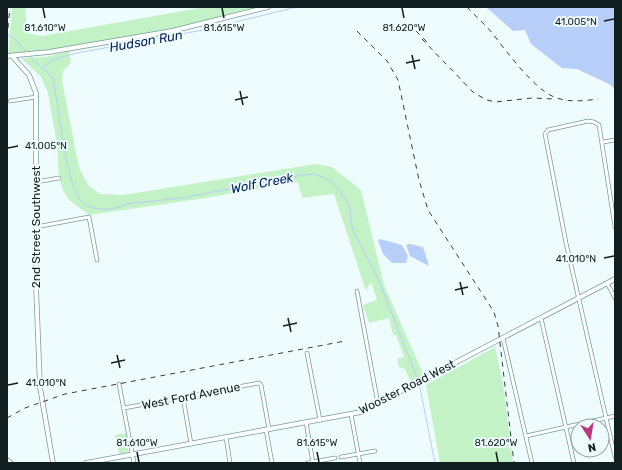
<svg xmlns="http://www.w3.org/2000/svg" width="622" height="470" viewBox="0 0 622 470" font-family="Rubik,sans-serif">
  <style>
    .green { fill: #c3f2c6 }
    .water { fill: #b7cef8 }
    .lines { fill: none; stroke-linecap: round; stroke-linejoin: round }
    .stream { stroke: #b7cef8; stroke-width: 1 }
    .street-casing { stroke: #799b9e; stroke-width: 4.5 }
    .secondary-casing { stroke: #799b9e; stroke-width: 5.5 }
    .street { stroke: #fff; stroke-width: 3 }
    .secondary { stroke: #fff; stroke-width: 4 }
    .rail { stroke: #323f41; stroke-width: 1; stroke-dasharray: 5 5; stroke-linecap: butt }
    .ticks { fill: none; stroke: #111e20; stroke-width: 1.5 }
    .labels { text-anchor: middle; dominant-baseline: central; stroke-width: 4; stroke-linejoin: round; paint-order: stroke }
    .street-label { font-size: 12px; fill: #111e20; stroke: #eefcfe }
    .water-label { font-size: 13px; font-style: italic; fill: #0a2560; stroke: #eefcfe }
    .ticks-label { font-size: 10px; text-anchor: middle; fill: #111e20; stroke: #eefcfe; stroke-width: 4; stroke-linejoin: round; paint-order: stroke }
  </style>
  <rect width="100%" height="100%" fill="#eefcfe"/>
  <!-- green -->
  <path class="green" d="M12 7H25L27 33 42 36 205 7H268L148 35 8 56Z
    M69 51 71 63 63 71 62 81 79 168 88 185 100 194 124 195 315 164 332 167 361 190 384 285 424 376 411 382 405 369 399 367 397 359 404 357 396 335H393L389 318 369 323 363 305 377 300 371 282 366 291 334 194 302 198 298 182 199 199 89 215 69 200 63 190 59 178 57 144 48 93 41 77 21 58 46 57Z
    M495 347 503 384 513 463H440L426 385Z
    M126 433 128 452 119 454 115 435Z"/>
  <!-- water -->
  <path class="water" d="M486 7H615V90L611 85 577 69 562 68 531 44 525 30 513 31Z
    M380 239 402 245 408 256 406 263H392L383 254 378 240Z
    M410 244 423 247 429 266 410 256 406 245Z"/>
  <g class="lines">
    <!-- stream -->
    <path class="stream" d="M7 35 13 37 27 53
      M29 55C36 64 45 69 53 78 58 104 66 182 80 200 90 212 113 211 126 204L181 198 302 175 314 174 325 178 334 184 344 197 350 208 351 223 355 235 377 276 418 380
      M44 67 52 60 77 53 203 30 297 7
      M419 383 435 463"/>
    <!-- street casing -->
    <g class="street-casing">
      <path id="street" d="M10 101 36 97
        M603 142 615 140
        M36 182 59 178
        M36 227 89 217 97 260
        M615 227 599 125 594 122 588 121 548 130 545 134 566 243 615 457
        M607 283 615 298
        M357 291 378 404
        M541 318 574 463
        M503 338 532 463
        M307 353 320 420
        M119 384 134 463
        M183 397 191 444
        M124 408 259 383 261 385 269 429
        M351 414 360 463
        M306 422 313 463
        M266 430 272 463
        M526 436 615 416
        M226 437 230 463
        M341 457 375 451
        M307 463 335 458"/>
    </g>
    <!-- secondary casing -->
    <g class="secondary-casing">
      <path id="secondary" d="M7 56 49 52 172 31 268 7
        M12 56 29 75 36 93V286L40 387 53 463
        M7 460 11 463
        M86 463 361 412 615 279"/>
    </g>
    <!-- street -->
    <use href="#street" class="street"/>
    <!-- secondary -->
    <use href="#secondary" class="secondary"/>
    <!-- rail -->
    <path class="rail" d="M467 7C475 16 485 24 493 34 505 50 534 88 552 96 567 103 582 101 598 99
      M409 24 427 42
      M357 31 387 61 398 80 419 180 428 210 494 312 498 326 514 463
      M7 38 10 7
      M422 39 474 93 487 100 495 102 532 98 554 99
      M7 418 25 408 65 394 345 341"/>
  </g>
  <!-- ticks -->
  <path class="ticks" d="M43 8 45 18M222 8 224 18M402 8 404 18M604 21 614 19M412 55 415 69M406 63 420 60M240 91 243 105M235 100 248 97M8 148 18 146M604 258 614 256M460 282 463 295M455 290 468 287M288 318 291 332M283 326 297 323M117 355 120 368M111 363 125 360M8 385 18 383M137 452 139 462M317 452 319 462M496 452 498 462"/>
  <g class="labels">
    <!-- street labels -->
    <g class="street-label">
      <text transform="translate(36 227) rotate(-90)">2nd Street Southwest</text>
      <text transform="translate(407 387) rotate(-27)">Wooster Road West</text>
      <text transform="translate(191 396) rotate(-11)">West Ford Avenue</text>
    </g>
    <!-- water labels -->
    <g class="water-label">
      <text transform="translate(146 41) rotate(-10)">Hudson Run</text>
      <text transform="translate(262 183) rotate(-11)">Wolf Creek</text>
    </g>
  </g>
  <g class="ticks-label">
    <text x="576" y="25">41.005°N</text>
    <text x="45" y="31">81.610°W</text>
    <text x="224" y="31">81.615°W</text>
    <text x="404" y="31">81.620°W</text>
    <text x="46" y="149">41.005°N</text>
    <text x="576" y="262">41.010°N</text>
    <text x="46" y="386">41.010°N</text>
    <text x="137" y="446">81.610°W</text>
    <text x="317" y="446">81.615°W</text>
    <text x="496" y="446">81.620°W</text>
  </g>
  <!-- border -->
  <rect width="622" height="470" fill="none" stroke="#111e20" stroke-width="16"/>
  <!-- north arrow -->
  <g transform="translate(590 438) rotate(168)"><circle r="19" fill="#eefcfe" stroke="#96a3a5"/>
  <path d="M0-3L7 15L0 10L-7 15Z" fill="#bb3881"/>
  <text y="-6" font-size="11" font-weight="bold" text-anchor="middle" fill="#111e20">N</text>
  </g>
</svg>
